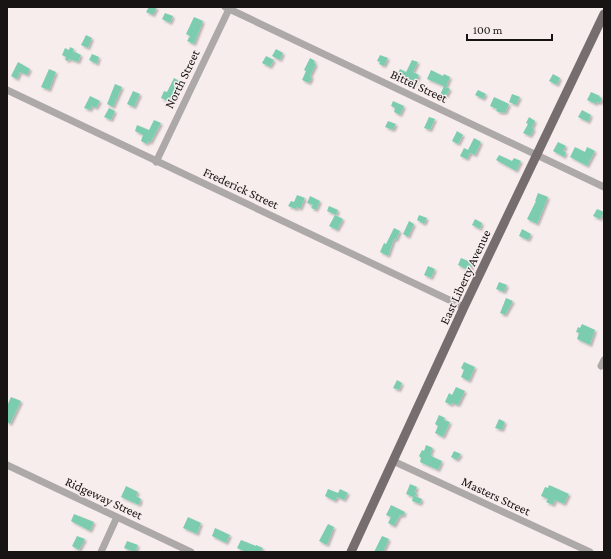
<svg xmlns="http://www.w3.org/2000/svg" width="611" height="559" viewBox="0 0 611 559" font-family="'Crimson Pro',serif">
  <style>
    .building { fill: #7bcdb0; filter: url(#shadow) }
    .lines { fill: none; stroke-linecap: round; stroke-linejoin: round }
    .minor { stroke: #ada9a8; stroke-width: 7 }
    .major { stroke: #766e6e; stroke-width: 9 }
    .labels { text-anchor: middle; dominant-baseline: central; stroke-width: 3; stroke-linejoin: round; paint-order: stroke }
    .street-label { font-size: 13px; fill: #171413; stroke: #f7edec }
  </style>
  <defs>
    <filter id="shadow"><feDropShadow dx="2" dy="2" stdDeviation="1" flood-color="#0004"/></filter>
  </defs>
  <rect width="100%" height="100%" fill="#f7edec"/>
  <!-- building -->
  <path class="building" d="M149 7H157L153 15 146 12Z
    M165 13 173 16 170 23 162 19Z
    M194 17 203 21 194 44 187 41 190 36 186 34Z
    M86 35 92 38 88 48 81 45Z
    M70 47 74 49 73 51 81 55 78 62 69 59 68 61 65 60 66 57 62 55 65 48 69 50Z
    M276 49 283 53 280 60 272 56Z
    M92 54 99 57 97 64 89 60Z
    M380 55 388 58 384 66 379 64 380 62 377 61Z
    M266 56 274 60 270 67 262 63Z
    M310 58 315 61 314 63 316 64 310 76 312 77 309 83 302 80 306 71 304 70Z
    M412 60 418 62 413 72 419 75 414 85 408 82 409 79 398 73 400 69 406 72Z
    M18 62 30 69 27 75 20 72 17 79 11 76Z
    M49 69 56 72 49 90 41 87Z
    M431 70 443 76 444 74 450 77 446 87 427 79Z
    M553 74 560 78 557 85 549 81Z
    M174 78 181 82 172 103 161 98 164 91 167 92Z
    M115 84 122 87 113 107 107 104Z
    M444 86 450 89 446 96H445L443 99 439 97Z
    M478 90 486 94 483 99 475 95Z
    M133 91 140 94 134 107 127 104Z
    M591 92 600 96 599 97 602 98 600 103 596 102V104L587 100Z
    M512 94 520 97 516 105 509 102Z
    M90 96 100 101 96 108 92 106 90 110 84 108Z
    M494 97 509 104 505 113 503 112 502 113 496 111 497 109 490 106Z
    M393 101 404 106 400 115 394 112 395 108 391 106Z
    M109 108 115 111 111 120 104 117Z
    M582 110 591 115 588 122 578 117Z
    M429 117 435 119 430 130 424 128Z
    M529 117 535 121 532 128 534 129 530 136 523 133 528 124 526 123Z
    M154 120 161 123 150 143 148 141 147 144 141 141 143 135 135 131 137 125 149 130Z
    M388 121 396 124 393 130 385 127Z
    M457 131 463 135 458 144 452 141Z
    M474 138 481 142 475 155 470 153 467 159 460 156 464 148 468 150Z
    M558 142 566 146 563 151 566 152 564 157 553 151Z
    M575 147 585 152 587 147 595 151 587 166 570 157Z
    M499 155 512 161 514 158 521 161 516 171 496 160Z
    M538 193 548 197 537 224 527 219 536 201H535Z
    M297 195 305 198 300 209 297 207 296 209 288 206 291 201 294 202Z
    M310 196 320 201 316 210 311 208 313 205 307 203Z
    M329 206 338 210 336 215 327 211Z
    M597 209 604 212 600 219 593 216Z
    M335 215 343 219 337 230 329 226Z
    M419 215 427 218 424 224 417 220Z
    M475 219 482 223 480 229 472 225Z
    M409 221 414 224 408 237 403 234Z
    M394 228 400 231 396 240 394 239 388 256 380 252 384 243 386 244Z
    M522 229 531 234 528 240 519 236Z
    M461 258 473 263 470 271 458 265Z
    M428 266 435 269 431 278 424 275Z
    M499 282 507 285 504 292 496 289Z
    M506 298 513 301 505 315 500 313Z
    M582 324 595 330 590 345 577 339 579 333 576 332 578 327 580 328Z
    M464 362 475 367 469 381 461 377 464 370 461 368Z
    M397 380 402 383 399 390 393 388Z
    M456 387 465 391 458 405 452 403 451 405 445 402 449 393 452 395Z
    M11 397 21 401 10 424 7 422V406Z
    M439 415 445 418 444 420 450 422 443 437 435 433 438 426 435 424Z
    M499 419 505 422 502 430 495 428Z
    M426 445 433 448 430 454H432L431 456 442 461 438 470 420 462 421 458 419 456 422 450 424 451Z
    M454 451 461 454 457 460 451 457Z
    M410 484 417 487 415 492 417 493 415 496 422 499 420 504 412 501 413 497 406 494Z
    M549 485 569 494 564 504 555 500 553 505 546 502 548 499 541 496 545 487 548 488Z
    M126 486 138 492 136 496 141 499 139 505 121 497Z
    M328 489 338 493 340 489 348 493 344 500 337 497 335 501 325 496Z
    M391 505 405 512 403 516 400 515 394 526 388 523 391 517 386 515Z
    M74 514 94 522 90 531 71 521Z
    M188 517 201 523 197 534 183 528Z
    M328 524 334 527 327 545 319 541Z
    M215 528 230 535 226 543 212 536Z
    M77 536 85 539 79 550 72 546Z
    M382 536 389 539 383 552H374Z
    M241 540 256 546V545L263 548 261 552H246L237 548Z
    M127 541 138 545 135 552 124 548Z"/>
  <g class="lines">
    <!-- minor -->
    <path class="minor" d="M225 7 604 187
      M7 90 464 307
      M156 162 230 7
      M601 366 604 360
      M393 461 590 552
      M7 465 191 552
      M101 552 117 517"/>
    <!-- major -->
    <path class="major" d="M351 552 464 307 604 14"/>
  </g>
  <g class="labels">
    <!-- street labels -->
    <g class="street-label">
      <text transform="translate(182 79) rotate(-64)">North Street</text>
      <text transform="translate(419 86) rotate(25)">Bittel Street</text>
      <text transform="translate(241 188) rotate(25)">Frederick Street</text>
      <text transform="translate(465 277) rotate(-65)">East Liberty Avenue</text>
      <text transform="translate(496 496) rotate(25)">Masters Street</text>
      <text transform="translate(104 498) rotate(25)">Ridgeway Street</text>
    </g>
  </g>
  <!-- border -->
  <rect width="611" height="559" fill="none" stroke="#171413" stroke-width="16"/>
  <!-- scale -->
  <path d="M467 34v6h85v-6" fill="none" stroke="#171413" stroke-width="2"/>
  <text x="473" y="34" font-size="12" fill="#171413" stroke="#f7edec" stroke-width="3" paint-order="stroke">100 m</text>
</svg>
